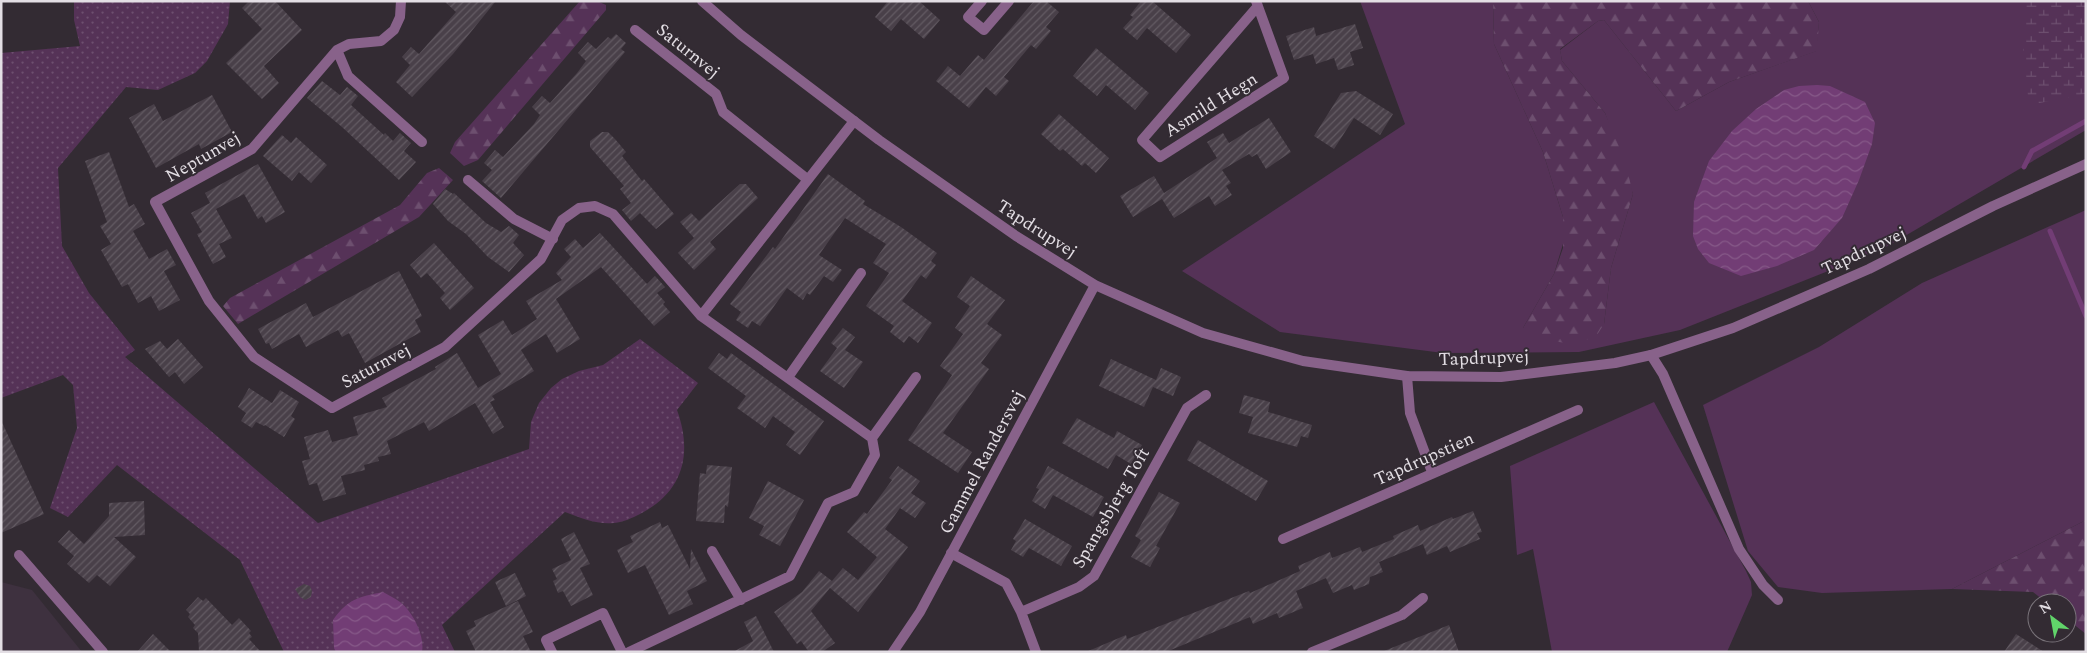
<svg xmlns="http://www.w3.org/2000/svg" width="2087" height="653" viewBox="0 0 2087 653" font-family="Spectral,serif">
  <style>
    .built { fill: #3e313f }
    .grass { fill: #553257 }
    .forest { fill: url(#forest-firs) }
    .wetland { fill: url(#wetland-marsh) }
    .park { fill: url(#park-dots) }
    .water { fill: url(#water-waves) }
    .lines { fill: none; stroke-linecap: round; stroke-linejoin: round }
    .stream { stroke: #723d75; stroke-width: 5 }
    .building { fill: url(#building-hatch) }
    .minor { stroke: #88628a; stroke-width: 10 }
    .tertiary { stroke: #88628a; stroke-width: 10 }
    .labels { text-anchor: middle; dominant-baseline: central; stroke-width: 4; stroke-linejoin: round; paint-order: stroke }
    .street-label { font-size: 18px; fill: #e3dee4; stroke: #332b33 }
  </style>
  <defs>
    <pattern id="forest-firs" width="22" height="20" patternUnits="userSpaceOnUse" patternTransform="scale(1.25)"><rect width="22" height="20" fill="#553257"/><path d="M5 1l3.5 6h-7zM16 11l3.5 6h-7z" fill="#6d4f6f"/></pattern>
    <pattern id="wetland-marsh" width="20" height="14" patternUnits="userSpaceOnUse" patternTransform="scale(1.25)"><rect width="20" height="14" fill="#553257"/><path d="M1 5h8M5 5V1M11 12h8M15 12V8" fill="none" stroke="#6d4f6f"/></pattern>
    <pattern id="park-dots" width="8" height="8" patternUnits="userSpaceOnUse" patternTransform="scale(1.25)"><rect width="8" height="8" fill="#553257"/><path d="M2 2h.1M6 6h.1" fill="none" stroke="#6d4f6f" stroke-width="1.8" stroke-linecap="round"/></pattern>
    <pattern id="water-waves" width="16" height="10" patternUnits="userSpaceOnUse" patternTransform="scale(1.25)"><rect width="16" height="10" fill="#723d75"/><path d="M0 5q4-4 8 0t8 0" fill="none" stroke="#865988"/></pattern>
    <pattern id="building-hatch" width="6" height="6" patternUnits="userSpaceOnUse" patternTransform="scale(1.25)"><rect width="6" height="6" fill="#494049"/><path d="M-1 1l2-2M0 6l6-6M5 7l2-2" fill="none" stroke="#635b63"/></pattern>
  </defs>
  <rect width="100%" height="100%" fill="#332b33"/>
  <!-- built -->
  <path class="built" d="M1 582 32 590 82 652H1Z"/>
  <!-- grass -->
  <path class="grass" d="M1360 1H1493L1494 44 1543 152 1563 217V244L1554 274 1523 328 1604 324 1611 268 1633 194 1605 113 1562 61 1560 50 1598 21 1604 20 1676 111 1729 82 1816 51 1819 22 1808 1H2086V130L1881 250 1680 330 1579 352 1443 353 1280 332 1182 271 1405 124Z
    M2086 210V520L1952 589 1822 593 1778 587 1748 551 1703 405 1819 347 1922 283Z
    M1654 402 1746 571 1751 582 1752 595 1727 652H1552L1533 549 1517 555 1510 466Z"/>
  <!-- forest -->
  <path class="forest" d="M580 1H597L606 5V10L478 160 464 166 450 153 455 142Z
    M1493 1H1808L1819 22 1817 51 1729 82 1676 111 1604 20 1598 21 1560 49 1562 61 1605 113 1625 161 1633 194 1611 268 1604 324 1595 338 1565 343 1531 337 1523 328 1554 274 1563 248V217L1543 152 1494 44Z
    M439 168 453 180 419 217 238 324 223 306 230 298 400 205 427 173Z
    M2086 520V634L2067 619V603H2047L2033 592 1952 589Z"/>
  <!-- wetland -->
  <path class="wetland" d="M2027 1H2086L2085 94 2029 105 2023 48Z"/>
  <!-- park -->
  <path class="park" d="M74 1H230L228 24 207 61 195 73 158 90 126 87 58 168 62 246 89 293 135 350 125 357 318 523 529 449 531 422 539 403 551 388 562 379 579 371 603 365 640 339 698 383 677 410C693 454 683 492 640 514 632 518 624 522 614 523 598 525 581 518 565 512L442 625 455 652H284L240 560 117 465 68 517 50 508 77 428 73 385 63 375 1 398V53L80 46 74 20Z"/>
  <!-- water -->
  <path class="water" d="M1817 85 1830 86 1865 102 1875 123 1872 144 1859 180 1842 218 1814 250 1777 266 1741 276 1709 263 1698 249 1693 236 1694 202 1709 161 1732 131 1756 109 1784 90 1799 86Z
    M383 592C388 595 395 598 400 602 413 612 425 636 422 652H336L334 648 333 620C348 599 358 597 383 592Z"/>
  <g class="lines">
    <!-- stream -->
    <path class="stream" d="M2024 167 2032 151 2086 121
      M2050 231 2086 316"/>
  </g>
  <!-- building -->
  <path class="building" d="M249 1H275L302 30 264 66 279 83 262 99 226 63 262 29 242 8Z
    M444 1H496L453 54 412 97 396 82 410 65 402 57 411 47 419 54 456 12Z
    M888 1H919L940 20 924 39 901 19 891 31 875 17Z
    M1034 1H1046L1059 12 1046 27 1051 31 1036 49 1031 45 1004 77 1009 81 996 96 986 87 969 108 936 81 948 66 960 76 978 55 984 60Z
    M1141 1H1152L1191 35 1176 53 1147 28 1137 40 1123 28 1133 17 1130 15Z
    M1355 24 1363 48 1350 52 1354 65 1338 70 1334 58 1316 64 1313 54 1294 60 1286 36 1314 27 1316 36Z
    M616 34 626 43 621 49 625 52 501 198 482 181 492 170 484 163 495 150 503 157 534 124 540 115 532 107 542 96 550 103 577 73 586 61 578 53 588 42 596 49 608 37 611 39Z
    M1096 48 1149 93 1135 110 1106 85 1097 96 1073 76Z
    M322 81 340 95 347 87 358 96 351 105 384 135 385 133 393 141 400 133 411 143 404 151 416 162 399 180 342 127 307 98Z
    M1356 91 1393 114 1380 135 1354 118 1334 149 1314 136 1341 93Z
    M212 95 232 132 201 149 199 144 156 168 129 118 154 104 163 121Z
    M1059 114 1109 158 1096 173 1085 163 1082 166 1063 149 1060 151 1041 134Z
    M1269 118 1291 152 1266 169 1257 154 1252 157 1249 154 1222 170 1231 183 1226 186 1232 195 1215 206 1209 196 1174 218 1162 199 1133 217 1120 196 1154 176 1164 193 1217 158 1207 142 1223 133 1229 143Z
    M602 132H608L615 139 626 152 622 156 642 181 644 179 674 214 656 229 640 213 631 221 622 210 631 203 620 189 624 186 590 147V141Z
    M282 135 291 143 296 137 327 165 311 183 299 172 292 181 263 156Z
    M109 152 129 207 134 204 145 224 133 231 149 259 167 249 176 265 164 271 180 300 159 311 151 296 138 303 128 284 122 287 101 250 111 244 100 226 107 222 85 161Z
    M258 164 285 212 266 223 262 216 258 219 244 194 216 209 232 238 219 244 226 257 213 264 197 234 202 232 191 213 210 203 205 193Z
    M828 174 865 201 863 204 901 227 937 253 931 261 936 265 926 279 921 275 902 301 932 323 918 343 909 336 904 343 890 332 894 326 866 306 889 273 873 263 886 244 845 218 819 255 842 270 833 282 824 276 810 295 807 293 803 300 787 288 760 326 752 321 748 328 736 320 741 312 730 304 773 247 775 249Z
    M740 184H746L758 198 710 242 716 249 694 270 678 253 694 238 680 222 691 213 699 221Z
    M445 189 453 194 454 193 486 223 501 232 509 226 519 235 513 243 524 255 509 272 488 257 466 234 448 221 433 204Z
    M600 233 647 284 655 276 665 287 657 293 665 302 663 304 670 312 654 326 601 267 556 299 580 339 557 353 546 334 521 350 534 371 492 396 495 400 490 402 504 427 493 434 475 403 429 431 424 422 387 441 391 454 378 457 379 461 364 465 365 470 341 476 346 494 323 501 317 483 309 485 302 461 310 459 304 437 328 430 332 442 358 435 353 417 387 407 382 398 436 369 435 367 457 353 478 388 501 374 478 335 503 320 512 335 537 319 526 301 562 280 556 273 571 257 564 249 575 239 583 248Z
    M434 243 474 288 450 310 440 298 445 293 427 273 421 278 410 265Z
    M399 271 422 316 415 320 421 332 365 363 349 333 342 337 338 330 306 347 299 334 272 349 269 343 266 344 258 329 306 303 313 317Z
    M971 276 1005 300 987 324 1002 335 981 363 989 369 943 433 972 452 958 473 908 440 952 375 940 366 963 334 955 328 970 306 957 297Z
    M843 328 855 337 845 350 863 362 844 388 820 371 837 348 831 343Z
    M178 339 203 367 184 384 175 372 169 377 145 349 160 341 167 349Z
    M719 353 727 359 731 353 824 421 800 455 786 445 795 432 773 416 765 428 737 408 746 396 708 368Z
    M1111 359 1156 380 1161 368 1181 377 1173 396 1153 387 1144 407 1099 386Z
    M249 388 272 403 280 390 299 402 291 416 295 419 284 437 265 425 264 426 256 422 252 428 241 421 246 413 238 407Z
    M1244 395 1270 402 1268 412 1312 425 1308 438 1301 436 1297 447 1248 433 1253 417 1239 413Z
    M1077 418 1114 438 1117 431 1142 445 1131 464 1116 455 1108 469 1062 443Z
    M1 420 44 514 1 533Z
    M1198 440 1268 481 1256 501 1187 460Z
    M707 465 732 467 728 507 725 505 724 523 696 521 700 473 706 474Z
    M898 466 920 481 911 493 926 503 915 518 900 508 885 529 908 547 858 612 830 588 811 611 835 643 822 652H809L801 641 797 644 774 612 802 592 819 571 832 581 843 568 858 580 877 557 847 532 864 512 867 514 892 480 889 478Z
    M1048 466 1104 497 1093 517 1053 495 1045 509 1032 501 1039 489 1036 488Z
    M768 481 804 500 780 546 759 535 764 526 749 518Z
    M1159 492 1180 503 1156 546 1160 548 1150 567 1131 557 1141 540 1135 536Z
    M144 501 145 535 114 537 136 557 110 586 97 575 89 583 67 564 74 556 58 542 69 530 84 544 109 516V503Z
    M1473 511 1482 532 1477 533 1480 539 1450 552 1447 546 1427 555 1423 544 1379 562 1383 572 1370 577 1369 584 1354 590 1352 585 1333 593 1326 578 1296 591 1303 608 1279 618 1277 613 1253 624 1250 617 1166 652H1086L1126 635 1127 639 1249 591 1250 593 1300 571 1298 566 1330 552 1332 558 1360 547 1362 552 1394 539 1393 536 1418 525 1420 531 1452 517 1453 519Z
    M1025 519 1072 546 1061 566 1029 548 1023 557 1011 550 1016 541 1013 539Z
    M660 522 662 528 668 525 690 569 691 549 707 581 687 591 693 604 669 615 645 565 628 573 617 550 633 542 630 536Z
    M574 532 590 564 580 568 593 595 571 606 563 591 558 593 553 581 557 579 552 569 571 560 561 539Z
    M515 573 526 596 506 606 495 582Z
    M304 584 310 586 312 591 311 597 305 600 300 597 295 589Z
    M198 597 203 601 206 598 232 625 239 618 251 631 249 633 252 637 249 639 261 652H199L198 633 193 628 195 625 188 617 190 614 186 610Z
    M518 601 533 632 523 636 531 652H476L466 631 476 626 474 621Z
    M756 616 774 652H733L753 641 744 622Z
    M1449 625 1459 652H1384V651Z
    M153 634 171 652H137Z
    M2016 634 2044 652H2004Z"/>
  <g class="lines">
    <!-- minor -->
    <path class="minor" d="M401 1 400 17 394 30 381 41 349 44 337 50 252 149 155 202 209 301 254 357 332 408 445 347 541 259 562 220 579 208 595 206 613 214 701 316 872 438
      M982 1 968 17 984 30 1009 1
      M1256 1 1284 78 1160 157 1142 140 1258 6
      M635 30 716 94 723 112 807 179
      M337 50 348 76 422 142
      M468 180 514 219 553 239
      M701 316 854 121
      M1651 355 1663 374 1739 549 1763 585 1778 600
      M789 376 861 273
      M1407 376 1410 413 1432 472
      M1283 539 1578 410
      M712 551 741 600
      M951 553 1006 583 1021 612 1079 587 1094 576 1187 408 1206 395
      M19 555 103 652
      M1021 612 1036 652
      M552 652 546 640 603 613 622 652
      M629 652 790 576 828 503 854 492 875 455 872 438 916 377
      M1312 652 1402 615 1423 598"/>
    <!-- tertiary -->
    <path class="tertiary" d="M702 1 741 35 879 140 1016 236 1095 285 1203 333 1303 361 1407 376 1501 377 1615 363 1651 355 1733 328 1869 269 1993 206 2086 164
      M893 652 920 612 1095 285"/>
  </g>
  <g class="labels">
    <!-- street labels -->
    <g class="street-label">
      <text transform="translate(688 51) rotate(39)">Saturnvej</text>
      <text transform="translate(1211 105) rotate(-32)">Asmild Hegn</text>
      <text transform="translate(203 157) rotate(-30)">Neptunvej</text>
      <text transform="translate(1037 229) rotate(33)">Tapdrupvej</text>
      <text transform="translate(1864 251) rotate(-25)">Tapdrupvej</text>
      <text transform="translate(1484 358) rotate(-2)">Tapdrupvej</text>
      <text transform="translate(376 366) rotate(-28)">Saturnvej</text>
      <text transform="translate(1424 459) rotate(-24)">Tapdrupstien</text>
      <text transform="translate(982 462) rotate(-62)">Gammel Randersvej</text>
      <text transform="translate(1111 508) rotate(-60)">Spangsbjerg Toft</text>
    </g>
  </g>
  <!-- border -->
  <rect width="2087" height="653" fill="none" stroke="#e3dee4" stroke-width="5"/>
  <!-- north arrow -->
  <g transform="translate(2052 618) rotate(328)"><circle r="24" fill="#332b33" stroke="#79737a"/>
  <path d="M0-4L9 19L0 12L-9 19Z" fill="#61d46a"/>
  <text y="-8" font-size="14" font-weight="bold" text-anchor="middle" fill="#e3dee4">N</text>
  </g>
</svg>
